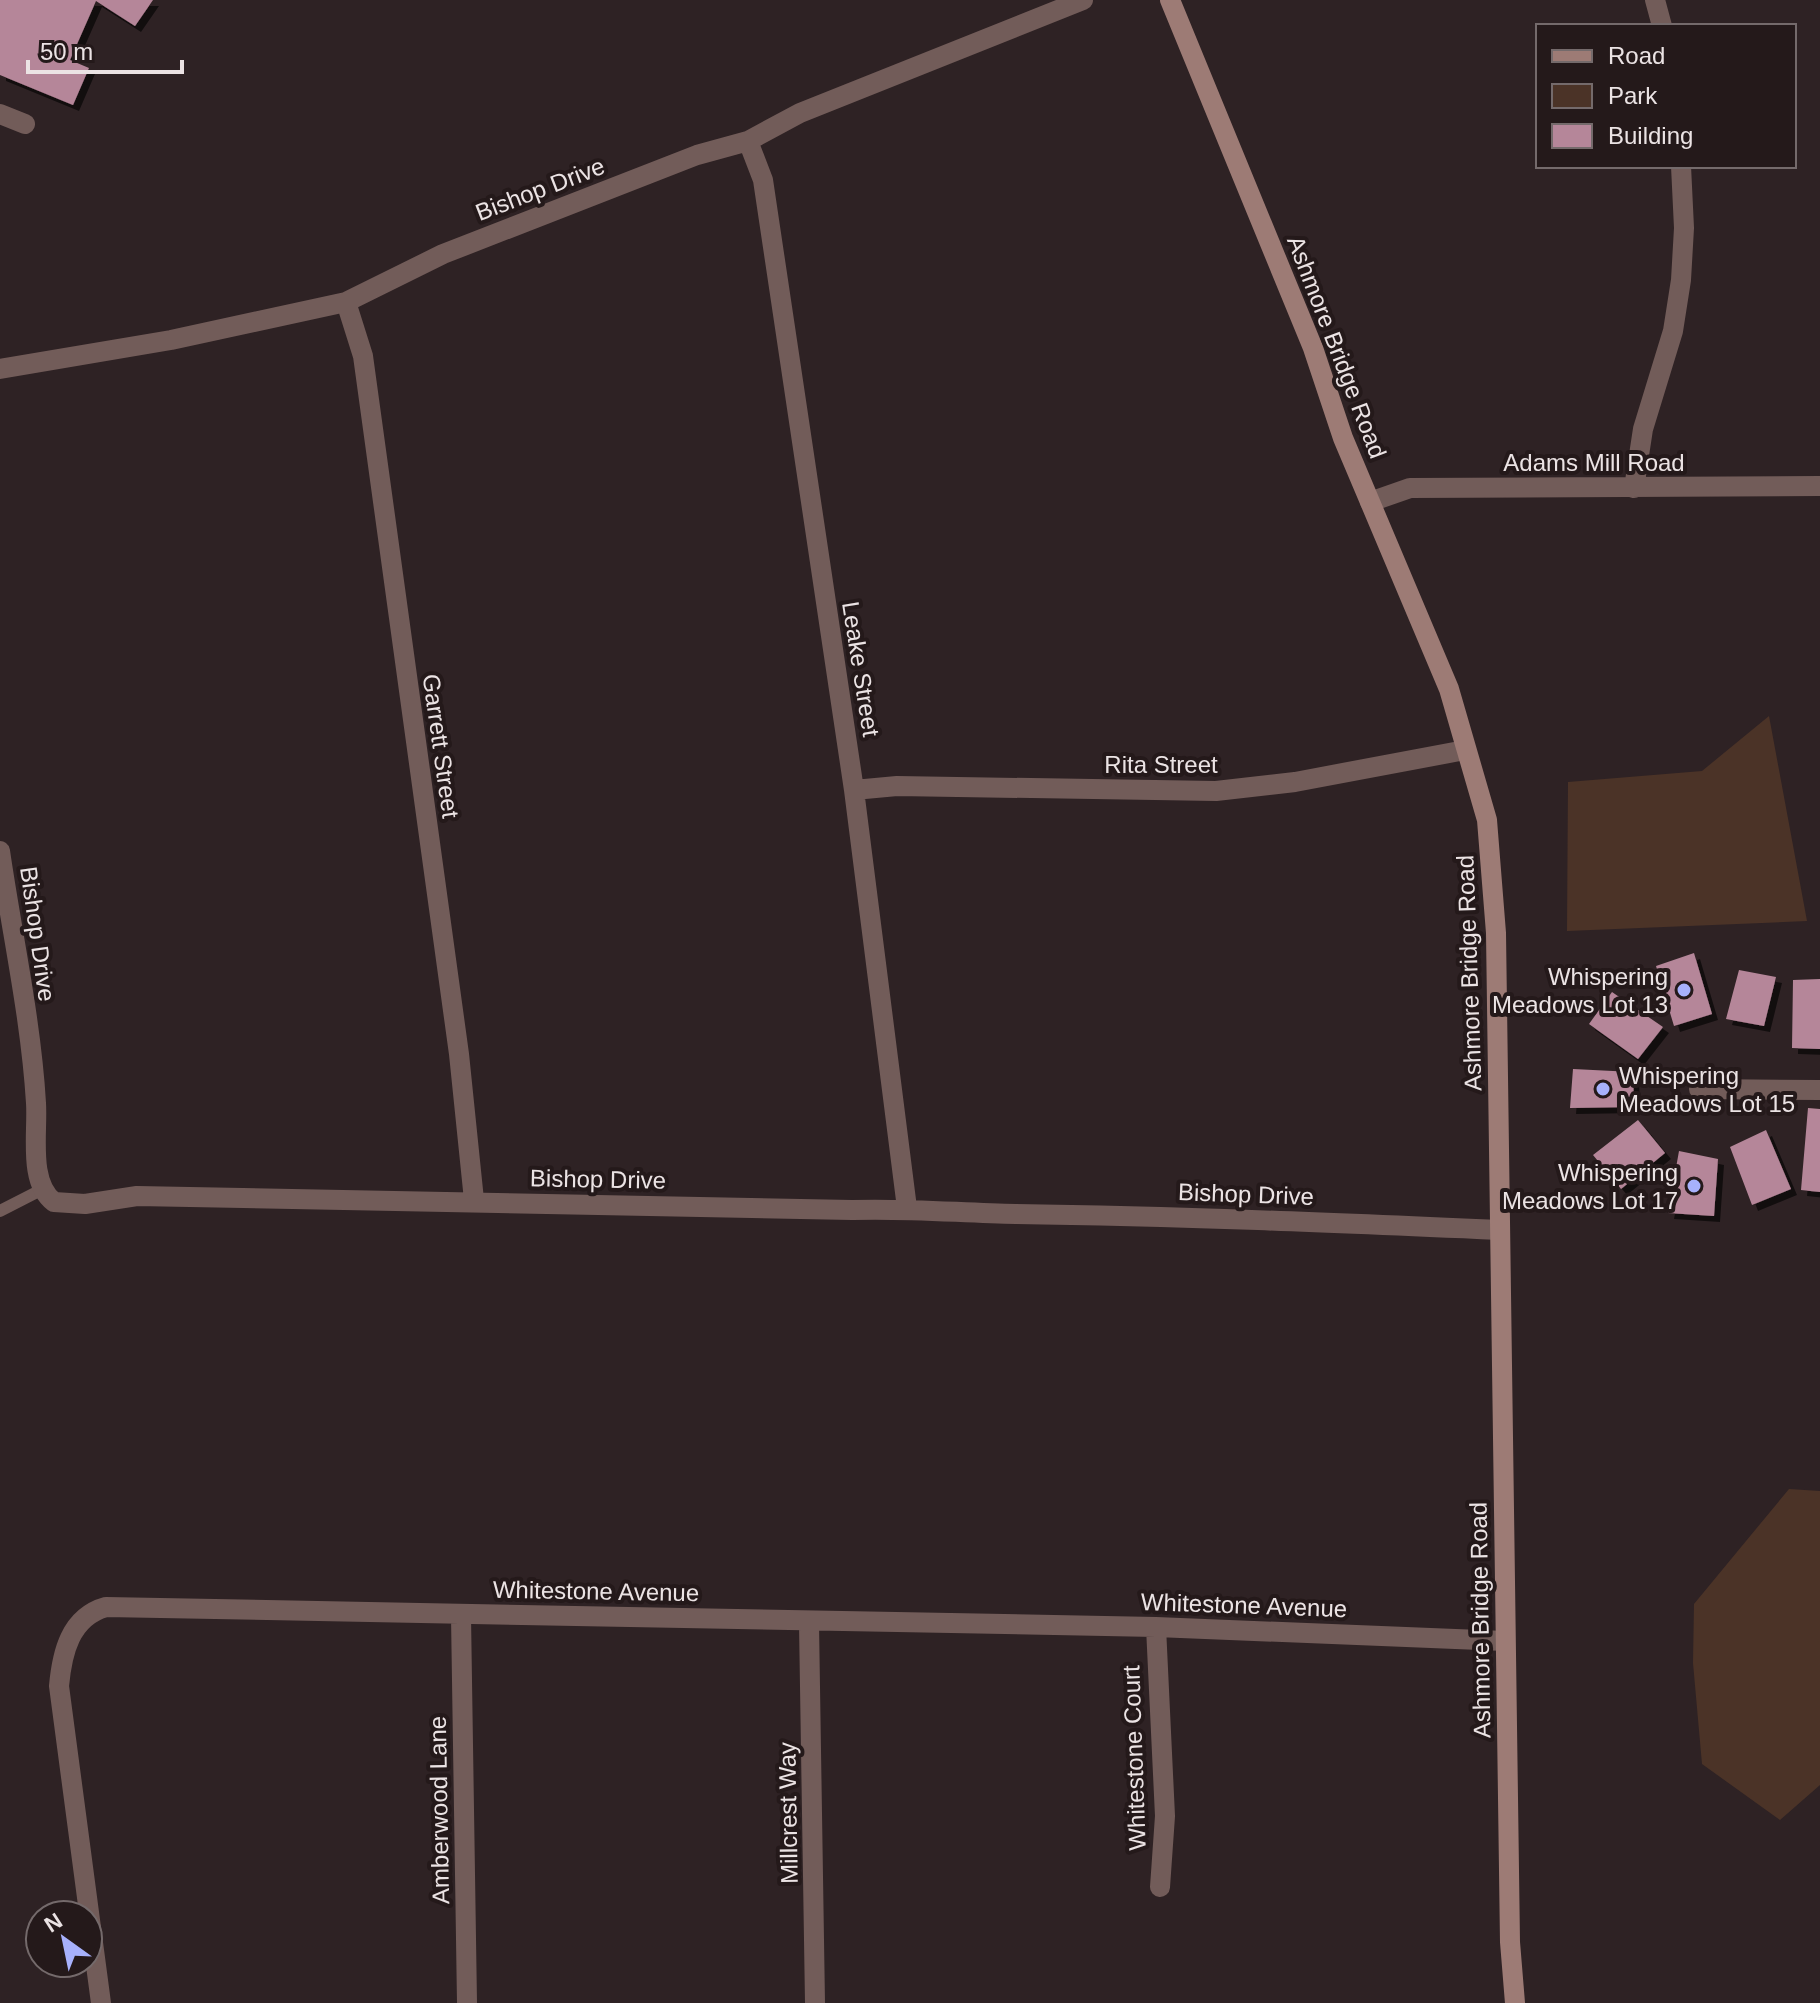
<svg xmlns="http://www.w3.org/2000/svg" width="1820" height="2003" viewBox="0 0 1820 2003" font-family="Helvetica,sans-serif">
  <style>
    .green { fill: #4b3327 }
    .building { fill: #b58699; filter: url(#shadow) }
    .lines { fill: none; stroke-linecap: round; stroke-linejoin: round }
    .lane { stroke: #725c59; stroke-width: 12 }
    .street { stroke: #725c59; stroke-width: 20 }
    .secondary { stroke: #9d7b75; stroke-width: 20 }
    .poi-dot { fill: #a7b1fc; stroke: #24191a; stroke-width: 3 }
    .labels { text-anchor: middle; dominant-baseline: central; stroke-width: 8; stroke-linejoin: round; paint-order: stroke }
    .street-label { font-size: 24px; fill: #ebe3e4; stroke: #24191a }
    .poi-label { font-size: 24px; fill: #ebe3e4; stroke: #24191a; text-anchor: end }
  </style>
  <defs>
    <filter id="shadow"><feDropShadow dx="6" dy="6" stdDeviation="0" flood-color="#0009"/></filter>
  </defs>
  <rect width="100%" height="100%" fill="#2e2224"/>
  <!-- green -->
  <path class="green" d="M1769 716 1807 921 1567 931 1568 782 1702 771Z
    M1789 1489 1820 1491V1785L1780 1820 1702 1764 1693 1663 1694 1604Z"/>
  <!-- building -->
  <path class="building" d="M0 0H153L135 26 96 1 70 60 89 68 73 105 0 75Z
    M1694 953 1712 1014 1674 1026 1656 966Z
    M1739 970 1776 977 1764 1026 1726 1019Z
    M1820 979V1049L1792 1048 1793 980Z
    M1612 992 1663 1027 1638 1059 1589 1024Z
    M1573 1069 1633 1072 1634 1107 1570 1108Z
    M1808 1108 1820 1109V1192L1801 1190Z
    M1638 1120 1665 1153 1621 1189 1593 1155Z
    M1766 1130 1791 1189 1752 1205 1730 1147Z
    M1679 1151 1718 1159 1714 1216 1668 1213Z"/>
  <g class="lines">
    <!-- lane -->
    <path class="lane" d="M0 1211 41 1190"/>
    <!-- street -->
    <path class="street" d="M1655 0 1662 26
      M0 114 25 124
      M748 141 763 180 854 790 907 1208
      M346 302 363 356 459 1054 474 1200
      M0 369 171 340 346 302 443 254 697 155 748 141 800 113 1083 0
      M1634 488 1643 429 1673 331 1681 280 1684 228 1681 166
      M1370 502 1410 488 1820 486
      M854 790 897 786 1216 791 1295 782 1465 750
      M0 851C12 934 31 1019 36 1103 38 1133 28 1182 54 1202L85 1204 137 1196 852 1210C907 1208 961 1213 1016 1214 1177 1216 1339 1223 1500 1230
      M1699 1089 1820 1090
      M461 1616 467 2003
      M809 1623 815 2003
      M1156 1627 1165 1816 1160 1887
      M101 2003 59 1686C62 1653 70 1617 106 1607L1156 1627 1505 1641"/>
    <!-- secondary -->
    <path class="secondary" d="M1170 0 1313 348 1343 438 1449 689 1487 820 1496 933 1510 1942 1515 2003"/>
  </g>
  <!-- markers -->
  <g class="poi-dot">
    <circle cx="1684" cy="990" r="8"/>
    <circle cx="1603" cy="1089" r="8"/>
    <circle cx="1694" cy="1186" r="8"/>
  </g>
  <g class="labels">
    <!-- street labels -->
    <g class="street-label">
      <text transform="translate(540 189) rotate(-21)">Bishop Drive</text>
      <text transform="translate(1337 347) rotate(69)">Ashmore Bridge Road</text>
      <text x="1594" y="462">Adams Mill Road</text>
      <text transform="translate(861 669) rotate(81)">Leake Street</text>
      <text transform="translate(441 746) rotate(82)">Garrett Street</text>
      <text x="1161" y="764">Rita Street</text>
      <text transform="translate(38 934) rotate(82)">Bishop Drive</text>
      <text transform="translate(1469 973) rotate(-92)">Ashmore Bridge Road</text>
      <text transform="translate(598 1179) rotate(1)">Bishop Drive</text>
      <text transform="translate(1246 1194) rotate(2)">Bishop Drive</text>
      <text transform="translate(596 1591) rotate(1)">Whitestone Avenue</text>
      <text transform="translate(1244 1605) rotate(2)">Whitestone Avenue</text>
      <text transform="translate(1480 1620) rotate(-91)">Ashmore Bridge Road</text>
      <text transform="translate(1134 1758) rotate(-92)">Whitestone Court</text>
      <text transform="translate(439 1810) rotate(-91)">Amberwood Lane</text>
      <text transform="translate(788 1813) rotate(-91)">Millcrest Way</text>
    </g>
    <!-- poi labels -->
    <g class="poi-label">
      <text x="1668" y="976">Whispering<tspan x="1668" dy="28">Meadows Lot 13</tspan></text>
      <text x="1619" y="1075" text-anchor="start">Whispering<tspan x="1619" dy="28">Meadows Lot 15</tspan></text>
      <text x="1678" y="1172">Whispering<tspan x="1678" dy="28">Meadows Lot 17</tspan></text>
    </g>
  </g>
  <!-- legend -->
  <rect x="1536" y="24" width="260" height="144" fill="#24191a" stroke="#746a6b" stroke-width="2"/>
  <rect x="1552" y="50" width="40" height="12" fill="#9d7b75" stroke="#746a6b" stroke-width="2"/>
  <text x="1608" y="64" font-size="24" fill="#ebe3e4">Road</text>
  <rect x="1552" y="84" width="40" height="24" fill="#4b3327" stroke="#746a6b" stroke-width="2"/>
  <text x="1608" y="104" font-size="24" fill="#ebe3e4">Park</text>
  <rect x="1552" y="124" width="40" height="24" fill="#b58699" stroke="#746a6b" stroke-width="2"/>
  <text x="1608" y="144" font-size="24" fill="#ebe3e4">Building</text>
  <!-- north arrow -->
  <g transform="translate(64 1939) rotate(327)"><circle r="38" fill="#24191a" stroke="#746a6b" stroke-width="2"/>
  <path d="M0-6L14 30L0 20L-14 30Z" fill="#a7b1fc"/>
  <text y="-12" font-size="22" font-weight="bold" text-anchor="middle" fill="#ebe3e4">N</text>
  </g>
  <!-- scale -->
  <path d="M28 60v12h154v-12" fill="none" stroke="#ebe3e4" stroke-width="4"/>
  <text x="40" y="60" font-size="24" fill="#ebe3e4" stroke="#24191a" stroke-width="6" paint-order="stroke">50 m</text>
</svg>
